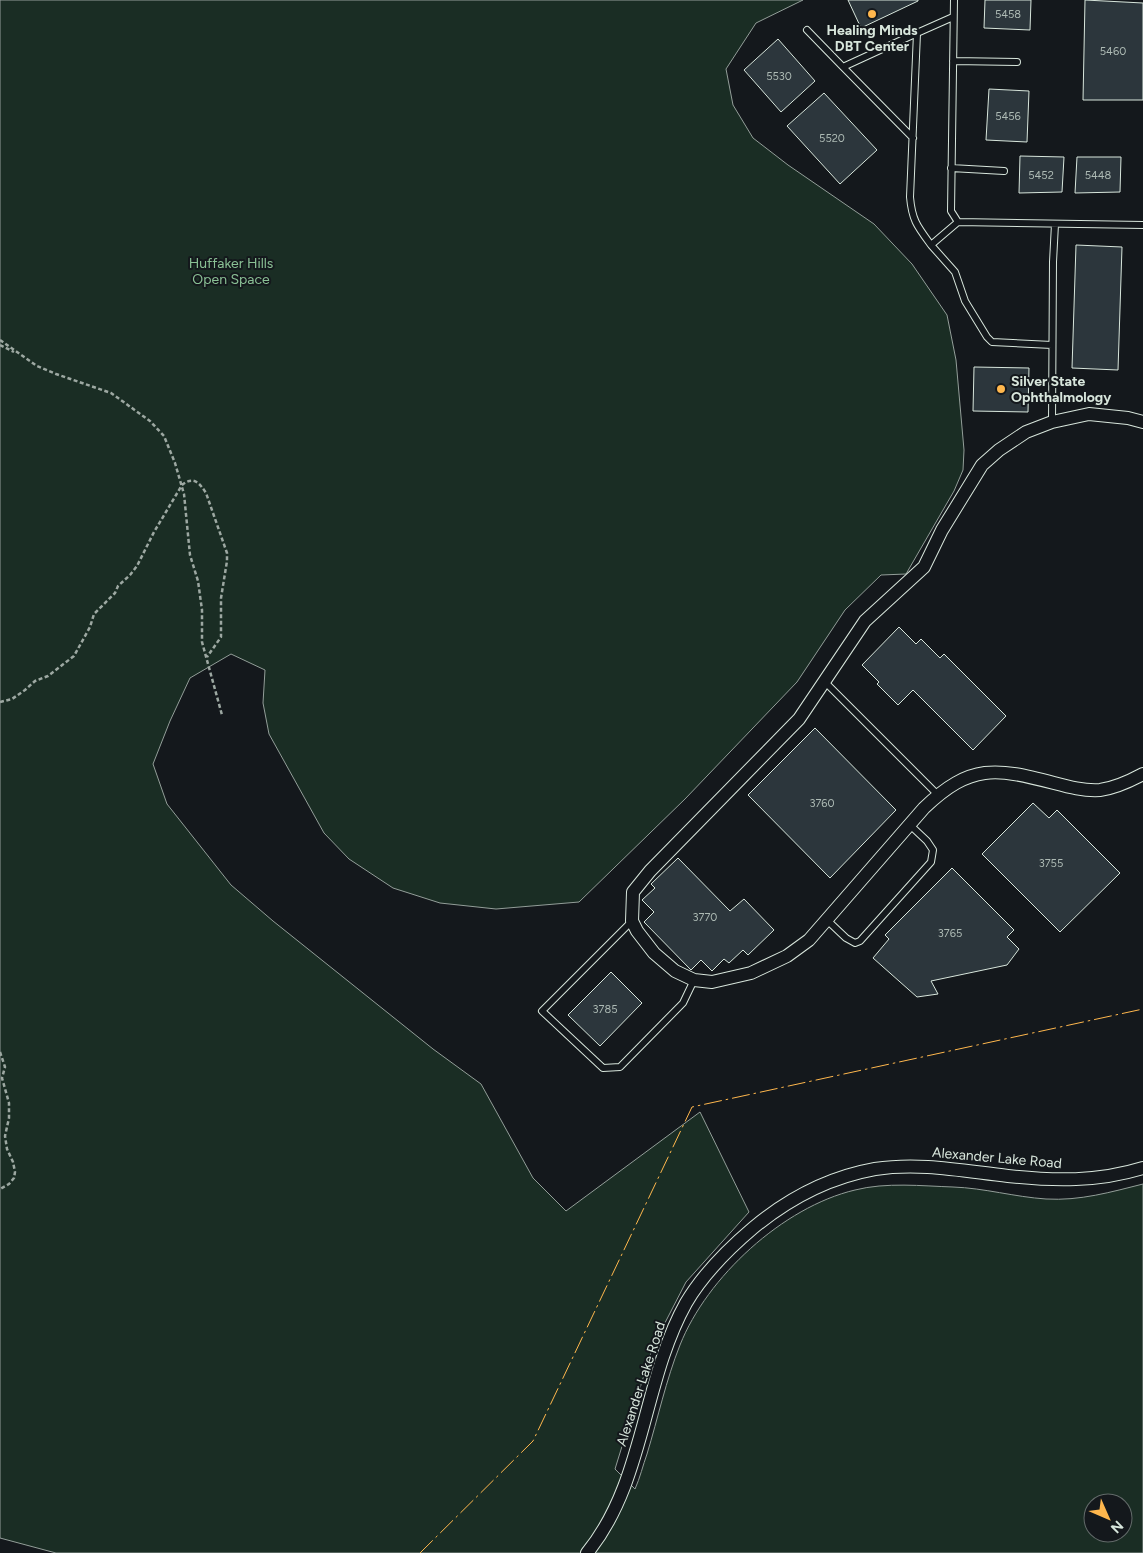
<svg xmlns="http://www.w3.org/2000/svg" width="1143" height="1553" viewBox="0 0 1143 1553" font-family="Figtree,sans-serif">
  <style>
    .green { fill: #1a2d24; stroke: #939e99; fill-rule: evenodd }
    .building { fill: #2c363c; stroke: #d8e6dc }
    .lines { fill: none; stroke-linecap: round; stroke-linejoin: round }
    .service-casing { stroke: #d8e6dc; stroke-width: 8 }
    .minor-casing { stroke: #d8e6dc; stroke-width: 14 }
    .path { stroke: #9da8a2; stroke-width: 2.5; stroke-dasharray: 4 2.5; stroke-linecap: butt }
    .service { stroke: #14181c; stroke-width: 6 }
    .minor { stroke: #14181c; stroke-width: 12 }
    .power { stroke: #ffb74d; stroke-width: 1; stroke-dasharray: 18 4 2.5 4; stroke-linecap: butt }
    .poi-dot { fill: #ffb74d; stroke: #14181c; stroke-width: 2 }
    .labels { text-anchor: middle; dominant-baseline: central; stroke-width: 4; stroke-linejoin: round; paint-order: stroke }
    .number-label { font-size: 11px; fill: #adbab4 }
    .poi-label { font-size: 14px; font-weight: bold; fill: #d8e6dc; stroke: #14181c }
    .park-label { font-size: 14px; fill: #8ac095; stroke: #14181c }
    .street-label { font-size: 14px; fill: #d8e6dc; stroke: #14181c }
  </style>
  <rect width="100%" height="100%" fill="#14181c"/>
  <!-- green -->
  <path class="green" d="M0 0H803L756 23 726 69 733 105 753 138 788 165 874 224 912 264 947 315 956 360 964 450 963 470 954 491 906 574 881 575 845 610 797 682 685 799 579 902 496 909 440 903 393 888 349 859 324 833 269 734 263 703 265 670 231 654 190 678 170 721 153 764 167 804 231 885 273 921 433 1049 481 1084 533 1178 566 1211 700 1112 749 1212 686 1282 653 1346 615 1469 635 1489C640 1478 643 1465 647 1454 658 1418 666 1380 680 1345 707 1277 783 1207 855 1190 886 1182 922 1186 953 1187 984 1188 1015 1197 1046 1199 1080 1201 1111 1192 1143 1184V1553H56L0 1538ZM1093 1503H1123V1533H1093Z"/>
  <!-- building -->
  <path class="building" d="M848 0H918V1L861 28Z
    M985 0H1031L1030 30 984 28Z
    M1085 0 1143 3V100H1083Z
    M778 39 815 81 781 112 744 70Z
    M989 89 1029 91 1027 142 986 140Z
    M824 93 877 150 840 184 787 126Z
    M1020 156 1064 157 1062 192 1019 193Z
    M1077 157H1121L1120 192 1075 193Z
    M1076 245 1122 247 1118 370 1072 368Z
    M974 367 1029 368 1028 412 973 411Z
    M899 627 916 644 921 639 940 658 944 654 1006 716 973 750 913 690 898 705 877 684 879 682 862 665Z
    M815 728 896 810 830 878 748 795Z
    M1033 803 1049 818 1057 810 1120 873 1060 932 982 854Z
    M678 858 730 911 744 899 774 930 748 955 743 950 729 963 724 959 712 971 701 960 691 970 644 922 654 912 642 900 655 888 651 884Z
    M952 868 1014 930 1007 937 1019 949 1007 965 931 981 938 994 917 997 873 958 889 939 885 935Z
    M611 972 642 1003 600 1046 568 1015Z"/>
  <g class="lines">
    <!-- service casing -->
    <g class="service-casing">
      <path id="service" d="M954 0 951 211 958 222 1143 225
        M807 30 843 67
        M953 61 1017 62
        M913 138 843 67 917 33
        M951 168 1004 171
        M958 222 931 245 955 272 965 301 987 337 992 342 1052 345
        M931 245C917 226 912 220 910 197L917 33 953 17
        M1052 422 1053 262 1055 224
        M824 681 938 795
        M827 920 846 938 855 943 860 941 931 862 933 850 927 841 910 825
        M632 921 542 1011 603 1068 620 1067 683 1003 694 980"/>
    </g>
    <!-- minor casing -->
    <g class="minor-casing">
      <path id="minor" d="M1143 422 1128 418 1089 414 1052 422 1026 432 999 450 982 465 942 530 924 567 865 621 799 719 650 871 633 892 632 921 637 931 654 953 675 971 694 980 712 982 751 973 787 956 809 940 924 808C971 763 996 768 1054 783 1069 787 1084 791 1100 790 1115 788 1130 781 1143 774
        M587 1553C645 1482 642 1382 686 1303 703 1274 727 1250 753 1228 788 1199 830 1177 875 1169 920 1162 963 1171 1008 1176 1054 1181 1098 1182 1143 1168"/>
    </g>
    <!-- path -->
    <path class="path" d="M0 340 37 366 56 374 111 393 150 421 164 436 175 463 184 494 190 555 198 581 202 610V642L222 715
      M0 345 14 352
      M0 702 12 699 25 690 35 681 48 676 74 656 90 627 94 614 115 593 118 586 130 575 137 566 154 532 182 485C193 476 199 482 206 493L227 553V561L221 598V637L207 657
      M0 1052 5 1067 2 1078 9 1103V1118L5 1136 7 1149 13 1162 15 1172 14 1178 9 1184 0 1189"/>
    <!-- service -->
    <use href="#service" class="service"/>
    <!-- minor -->
    <use href="#minor" class="minor"/>
    <!-- power -->
    <path class="power" d="M420 1553 533 1441 692 1107 1143 1009"/>
  </g>
  <!-- markers -->
  <g class="poi-dot">
    <circle cx="872" cy="14" r="5"/>
    <circle cx="1001" cy="389" r="5"/>
  </g>
  <g class="labels">
    <!-- number labels -->
    <g class="number-label">
      <text x="1008" y="14">5458</text>
      <text x="1113" y="51">5460</text>
      <text x="779" y="76">5530</text>
      <text x="1008" y="116">5456</text>
      <text x="832" y="138">5520</text>
      <text x="1041" y="175">5452</text>
      <text x="1098" y="175">5448</text>
      <text x="822" y="803">3760</text>
      <text x="1051" y="863">3755</text>
      <text x="705" y="917">3770</text>
      <text x="950" y="933">3765</text>
      <text x="605" y="1009">3785</text>
    </g>
    <!-- poi labels -->
    <g class="poi-label">
      <text x="872" y="30">Healing Minds<tspan x="872" dy="16">DBT Center</tspan></text>
      <text x="1011" y="381" text-anchor="start">Silver State<tspan x="1011" dy="16">Ophthalmology</tspan></text>
    </g>
    <!-- park labels -->
    <g class="park-label">
      <text x="231" y="263">Huffaker Hills<tspan x="231" dy="16">Open Space</tspan></text>
    </g>
    <!-- street labels -->
    <g class="street-label">
      <text transform="translate(997 1158) rotate(5)">Alexander Lake Road</text>
      <text transform="translate(641 1384) rotate(-72)">Alexander Lake Road</text>
    </g>
  </g>
  <!-- north arrow -->
  <g transform="translate(1108 1518) rotate(135)"><circle r="24" fill="#14181c" stroke="#626a69"/>
  <path d="M0-4L9 19L0 12L-9 19Z" fill="#ffb74d"/>
  <text y="-8" font-size="14" font-weight="bold" text-anchor="middle" fill="#d8e6dc">N</text>
  </g>
</svg>
